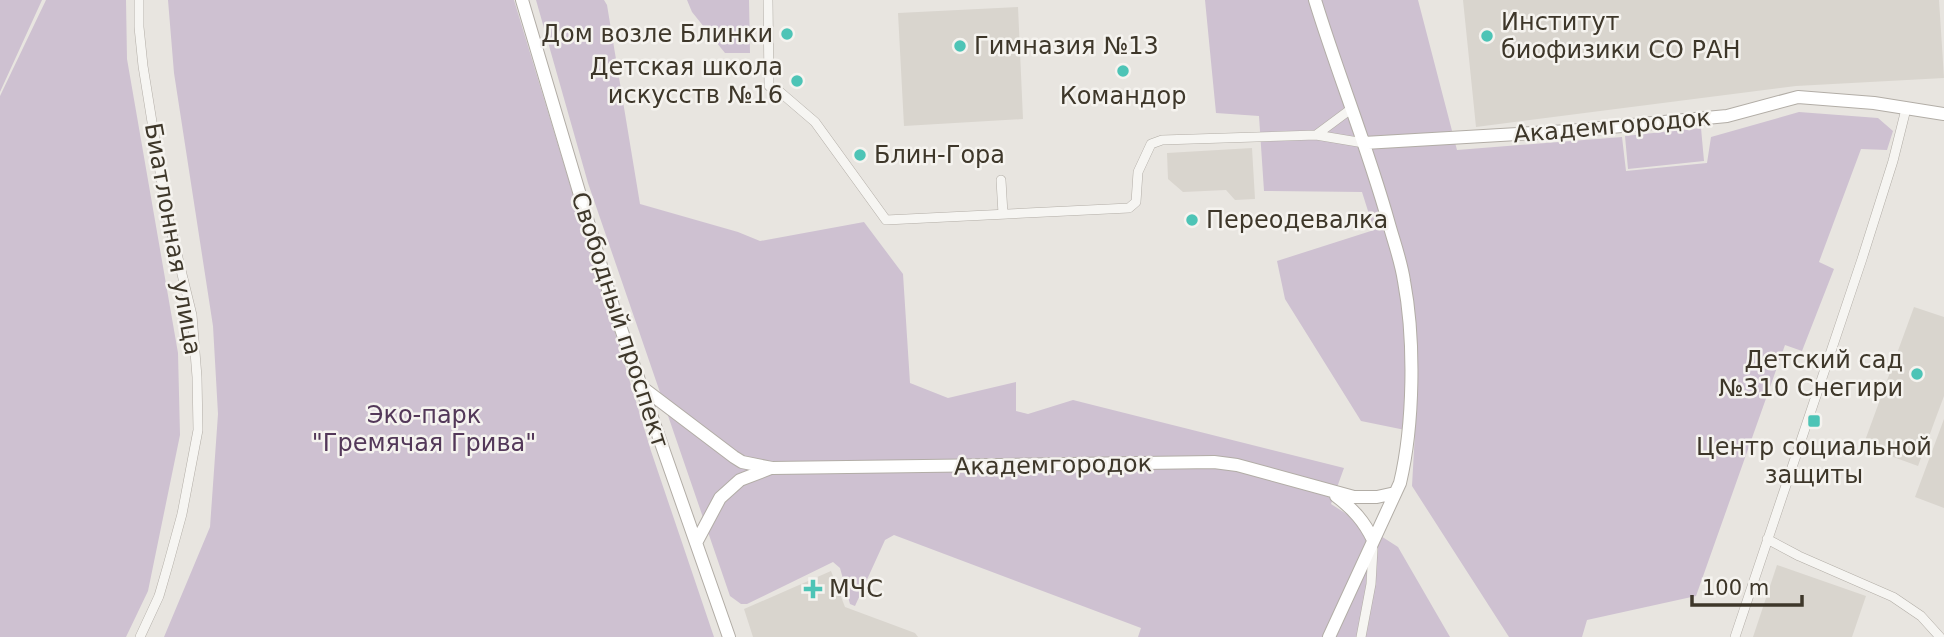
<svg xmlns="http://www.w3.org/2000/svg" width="1944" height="637" viewBox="0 0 1944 637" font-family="'DejaVu Sans',sans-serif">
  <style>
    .built { fill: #d9d5ce }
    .green { fill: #cec1d1 }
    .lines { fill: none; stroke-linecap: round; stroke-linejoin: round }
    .street-casing { stroke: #b2ada6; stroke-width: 10 }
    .secondary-casing { stroke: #b2ada6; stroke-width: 14 }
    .street { stroke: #f6f5f2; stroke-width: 9 }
    .secondary { stroke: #fff; stroke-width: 12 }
    .poi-dot { fill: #4dc4b6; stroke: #f5f3ef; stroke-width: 2.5 }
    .labels { text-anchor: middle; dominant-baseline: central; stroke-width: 5; stroke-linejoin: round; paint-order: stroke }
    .poi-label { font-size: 24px; fill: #3e372a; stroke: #f5f3ef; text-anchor: start }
    .street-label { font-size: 24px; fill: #3e372a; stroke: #f5f3ef }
    .park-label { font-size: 24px; fill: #533859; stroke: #f5f3ef }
  </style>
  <rect width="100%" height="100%" fill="#e8e5e0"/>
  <!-- built -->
  <path class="built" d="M1463 0H1939L1944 78 1796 86 1476 127Z
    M1018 7 1023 119 904 126 898 13Z
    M1252 148 1255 199 1235 200 1226 190 1183 192 1168 179 1167 153Z
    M1914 307 1944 317V396L1918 466 1863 446Z
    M1944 419V508L1915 497Z
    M1777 565 1866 596 1852 637H1753Z
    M831 571 845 607 915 633 918 637H753L744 609Z"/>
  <!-- green -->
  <path class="green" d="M0 0H42L0 92Z
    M46 0H126L127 59 178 353 180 435 148 591 126 637H0V96Z
    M168 0H514L651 451 714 637H164L210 527 218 414 213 326 174 73Z
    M536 0H604L607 5 640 204 738 232 760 241 864 222 903 274 910 383 948 398 1016 382V411L1028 414 1073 400 1344 468 1331 504 1398 547 1450 637H1138L1141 628 894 535 885 540 855 606 850 604 840 568 833 562 747 604H741L730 596 588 183Z
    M687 0H749L750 53H725L692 12Z
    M1205 0H1418L1457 150 1622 137 1626 171 1707 163 1711 137 1799 112 1878 118 1893 131 1887 150 1861 149 1819 262 1834 269 1802 351 1785 345 1696 596 1587 620 1582 637H1509L1412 486 1415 432 1361 421 1285 299 1277 261 1374 230 1362 192 1264 191 1259 116 1216 113Z
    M1701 128 1704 161 1628 169 1625 136Z"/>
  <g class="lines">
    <!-- street casing -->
    <g class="street-casing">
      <path id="street" d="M139 0V27L143 66 166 209 192 315 197 377 198 430 182 514 168 565 159 596 140 637
        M768 0 769 86 780 92 815 122 886 220 1129 208 1136 202 1138 172 1151 144 1162 140 1316 135 1364 143
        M1316 135 1351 109
        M1001 180 1003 214
        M1767 539 1799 556 1893 597 1921 616 1940 637
        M1361 637 1371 584 1373 549
        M1735 637 1862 259 1893 161 1906 109"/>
    </g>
    <!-- secondary casing -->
    <g class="secondary-casing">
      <path id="secondary" d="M522 0 613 306 729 637
        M1315 0C1338 75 1368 148 1389 224 1394 242 1401 261 1404 281 1415 340 1414 424 1400 483L1329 637
        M1364 143 1569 131 1727 116 1798 97 1874 103 1944 114
        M639 385 734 457 742 462 772 468 1214 462 1237 465 1354 497H1377L1395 493
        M1336 496C1353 509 1364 521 1373 540
        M696 543 720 498 740 480 771 468"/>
    </g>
    <!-- street -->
    <use href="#street" class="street"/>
    <!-- secondary -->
    <use href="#secondary" class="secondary"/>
  </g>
  <!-- markers -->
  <g class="poi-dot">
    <circle cx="787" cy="34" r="7"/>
    <circle cx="1487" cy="36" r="7"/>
    <circle cx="960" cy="46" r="7"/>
    <circle cx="1123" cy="71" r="7"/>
    <circle cx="797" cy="81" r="7"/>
    <circle cx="860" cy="155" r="7"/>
    <circle cx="1192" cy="220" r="7"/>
    <circle cx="1917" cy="374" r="7"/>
    <rect x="1807" y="414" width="14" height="14" rx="3.5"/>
    <path d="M809.5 578.5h7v7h7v7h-7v7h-7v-7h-7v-7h7z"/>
  </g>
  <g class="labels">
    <!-- poi labels -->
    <g class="poi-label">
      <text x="1501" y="22">Институт<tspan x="1501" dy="28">биофизики СО РАН</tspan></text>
      <text x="773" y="34" text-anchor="end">Дом возле Блинки</text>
      <text x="974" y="46">Гимназия №13</text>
      <text x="783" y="67" text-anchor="end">Детская школа<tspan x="783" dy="28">искусств №16</tspan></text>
      <text x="1123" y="96" text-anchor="middle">Командор</text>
      <text x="874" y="155">Блин-Гора</text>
      <text x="1206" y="220">Переодевалка</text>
      <text x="1903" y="360" text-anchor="end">Детский сад<tspan x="1903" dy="28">№310 Снегири</tspan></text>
      <text x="1814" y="447" text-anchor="middle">Центр социальной<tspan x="1814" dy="28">защиты</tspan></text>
      <text x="829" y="589">МЧС</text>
    </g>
    <!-- street labels -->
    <g class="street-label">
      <text transform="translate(1612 126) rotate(-5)">Академгородок</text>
      <text transform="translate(173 239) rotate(80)">Биатлонная улица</text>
      <text transform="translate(620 320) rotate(72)">Свободный проспект</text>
      <text transform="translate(1053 465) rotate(-1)">Академгородок</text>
    </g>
    <!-- park labels -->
    <g class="park-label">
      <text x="424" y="415">Эко-парк<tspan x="424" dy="28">"Гремячая Грива"</tspan></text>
    </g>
  </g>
  <!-- scale -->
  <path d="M1692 595v10h110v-10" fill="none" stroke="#3e372a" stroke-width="3.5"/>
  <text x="1702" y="595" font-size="21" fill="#3e372a" stroke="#f5f3ef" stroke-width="5" paint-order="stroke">100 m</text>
</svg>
